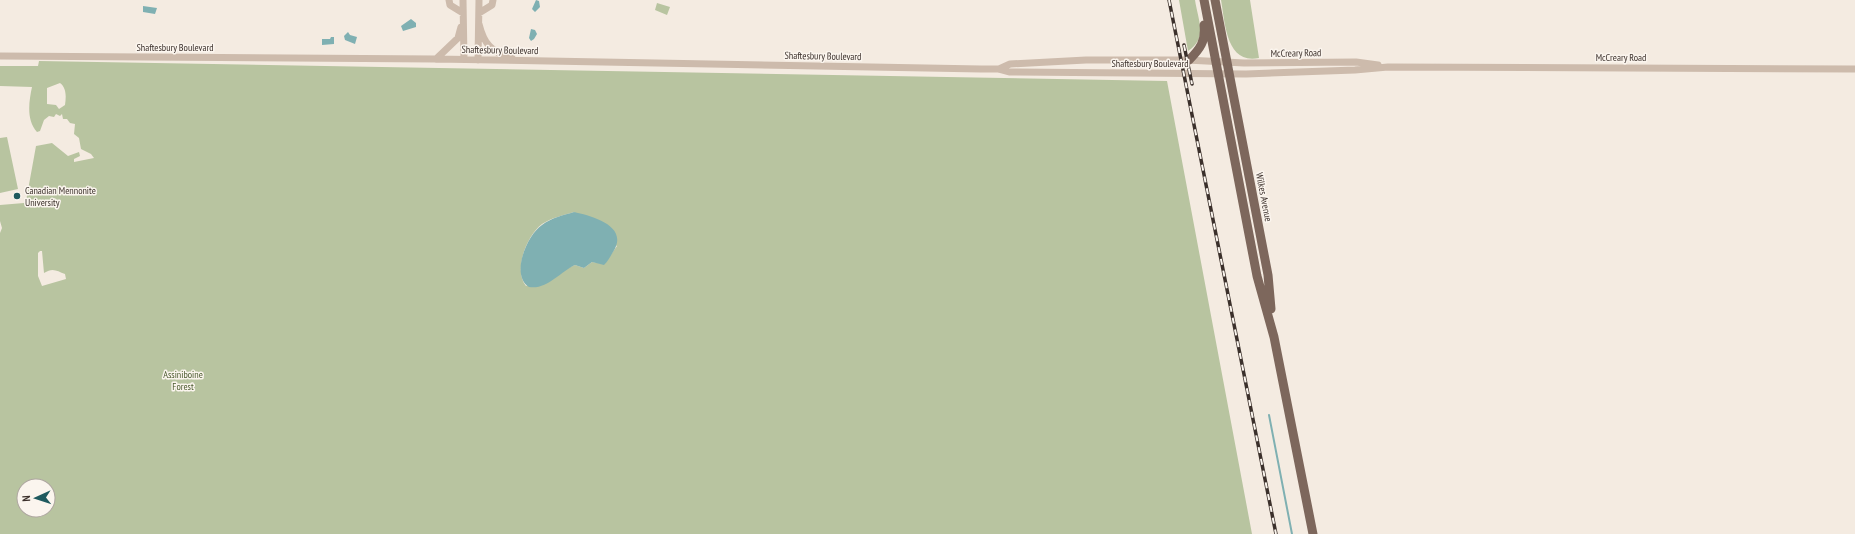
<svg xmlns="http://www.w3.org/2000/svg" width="1855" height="534" viewBox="0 0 1855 534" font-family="'PT Sans Narrow',sans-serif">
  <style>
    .green { fill: #b8c4a0; fill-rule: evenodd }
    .water { fill: #7fb0b2 }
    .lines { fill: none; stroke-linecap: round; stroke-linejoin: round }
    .stream { stroke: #7fb0b2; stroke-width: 2 }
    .minor { stroke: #cdbbac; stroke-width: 7 }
    .major { stroke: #7d675c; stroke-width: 9 }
    .rail-casing { stroke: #3b302b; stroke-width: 3.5 }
    .rail { stroke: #fbf5ee; stroke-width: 2; stroke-dasharray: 6; stroke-linecap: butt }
    .poi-dot { fill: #1f5a5e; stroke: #fbf5ee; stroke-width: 1.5 }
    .labels { text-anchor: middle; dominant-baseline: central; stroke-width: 3; stroke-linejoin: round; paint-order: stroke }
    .street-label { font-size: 10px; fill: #3b302b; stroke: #fbf5ee }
    .poi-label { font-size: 10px; fill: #3b302b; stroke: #fbf5ee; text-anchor: start }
    .park-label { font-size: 10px; fill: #4a5a2e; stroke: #fbf5ee }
  </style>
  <rect width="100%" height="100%" fill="#f4ebe1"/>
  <!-- green -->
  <path class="green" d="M1179 0H1195C1198 20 1208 38 1188 51Z
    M1221 0H1250L1259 58C1226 65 1225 22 1221 0Z
    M657 3 670 7 667 15 655 10Z
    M39 61 1167 81 1252 534H0V233L2 228 0 221V205L24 203 26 201 36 146 52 143 68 156 79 152 80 156 74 159V162L94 158 91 154 81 149 79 138 74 134 75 124 70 123 67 119H63L62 114 60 116 56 114 54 117 49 116 44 120 40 131 37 132C26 120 29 101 32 87L0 86V66H38ZM60 83C67 88 66 98 65 105L59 109 56 105 47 104V88ZM574 212 617 246 604 264 592 262 584 268 575 265 526 286C513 270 527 235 542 224 551 218 564 215 574 212ZM40 251H42L44 273C53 267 57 271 65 274L66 279 42 286 38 276V253ZM24 486H48V510H24Z
    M7 137 18 189 0 193V138Z"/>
  <!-- water -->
  <path class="water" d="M536 0 539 1 540 7 535 12 532 9Z
    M143 6 157 8 155 14 143 12Z
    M411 19 416 23V27L403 31 401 26Z
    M531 29 535 30 537 34 534 39 531 41 529 38Z
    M348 32 350 35 357 37 355 44 345 40 344 36Z
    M331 37H334V44L322 45V39H330Z
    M574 212C592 216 630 226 613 252 610 257 608 261 604 265L592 262 584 268 575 265C560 272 547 290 529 287 510 275 527 235 542 225 551 218 564 215 574 212Z"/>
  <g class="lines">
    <!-- stream -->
    <path class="stream" d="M1269 415 1292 534"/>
    <!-- minor -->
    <path class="minor" d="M449 0 450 5 463 13
      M463 0 464 59
      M479 13 492 5 493 0
      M479 24C484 44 491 52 512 58
      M0 56 436 59 981 69H999L1010 72 1246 74 1355 70 1388 67 1855 69
      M436 59 458 38 461 27
      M478 60 479 0
      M999 69 1010 64 1086 60H1187L1244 63 1356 62 1378 65"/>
    <!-- major -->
    <path class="major" d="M1204 0 1257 276 1274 337 1313 534
      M1215 0 1268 275 1271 309
      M1189 60C1200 49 1206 41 1204 25"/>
    <!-- rail casing -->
    <g class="rail-casing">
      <path id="rail" d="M1169 0 1276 534
        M1184 45 1192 84"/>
    </g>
    <!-- rail -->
    <use href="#rail" class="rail"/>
  </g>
  <!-- markers -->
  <circle class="poi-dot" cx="17" cy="196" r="4"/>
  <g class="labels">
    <!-- street labels -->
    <g class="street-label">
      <text x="175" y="47">Shaftesbury Boulevard</text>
      <text transform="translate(500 50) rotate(1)">Shaftesbury Boulevard</text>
      <text transform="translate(1296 53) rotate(-1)">McCreary Road</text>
      <text transform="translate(823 56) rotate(1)">Shaftesbury Boulevard</text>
      <text x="1621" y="57">McCreary Road</text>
      <text x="1150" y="63">Shaftesbury Boulevard</text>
      <text transform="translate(1264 197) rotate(79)">Wilkes Avenue</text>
    </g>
    <!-- poi labels -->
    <g class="poi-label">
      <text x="25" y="190">Canadian Mennonite<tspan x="25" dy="12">University</tspan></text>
    </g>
    <!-- park labels -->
    <g class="park-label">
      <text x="183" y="374">Assiniboine<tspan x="183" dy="12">Forest</tspan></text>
    </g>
  </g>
  <!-- north arrow -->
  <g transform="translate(36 498) rotate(267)"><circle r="19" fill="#fbf5ee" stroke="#aea6a0"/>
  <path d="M0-3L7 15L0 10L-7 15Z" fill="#1f5a5e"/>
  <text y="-6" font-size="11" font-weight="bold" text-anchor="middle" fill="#3b302b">N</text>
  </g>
</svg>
